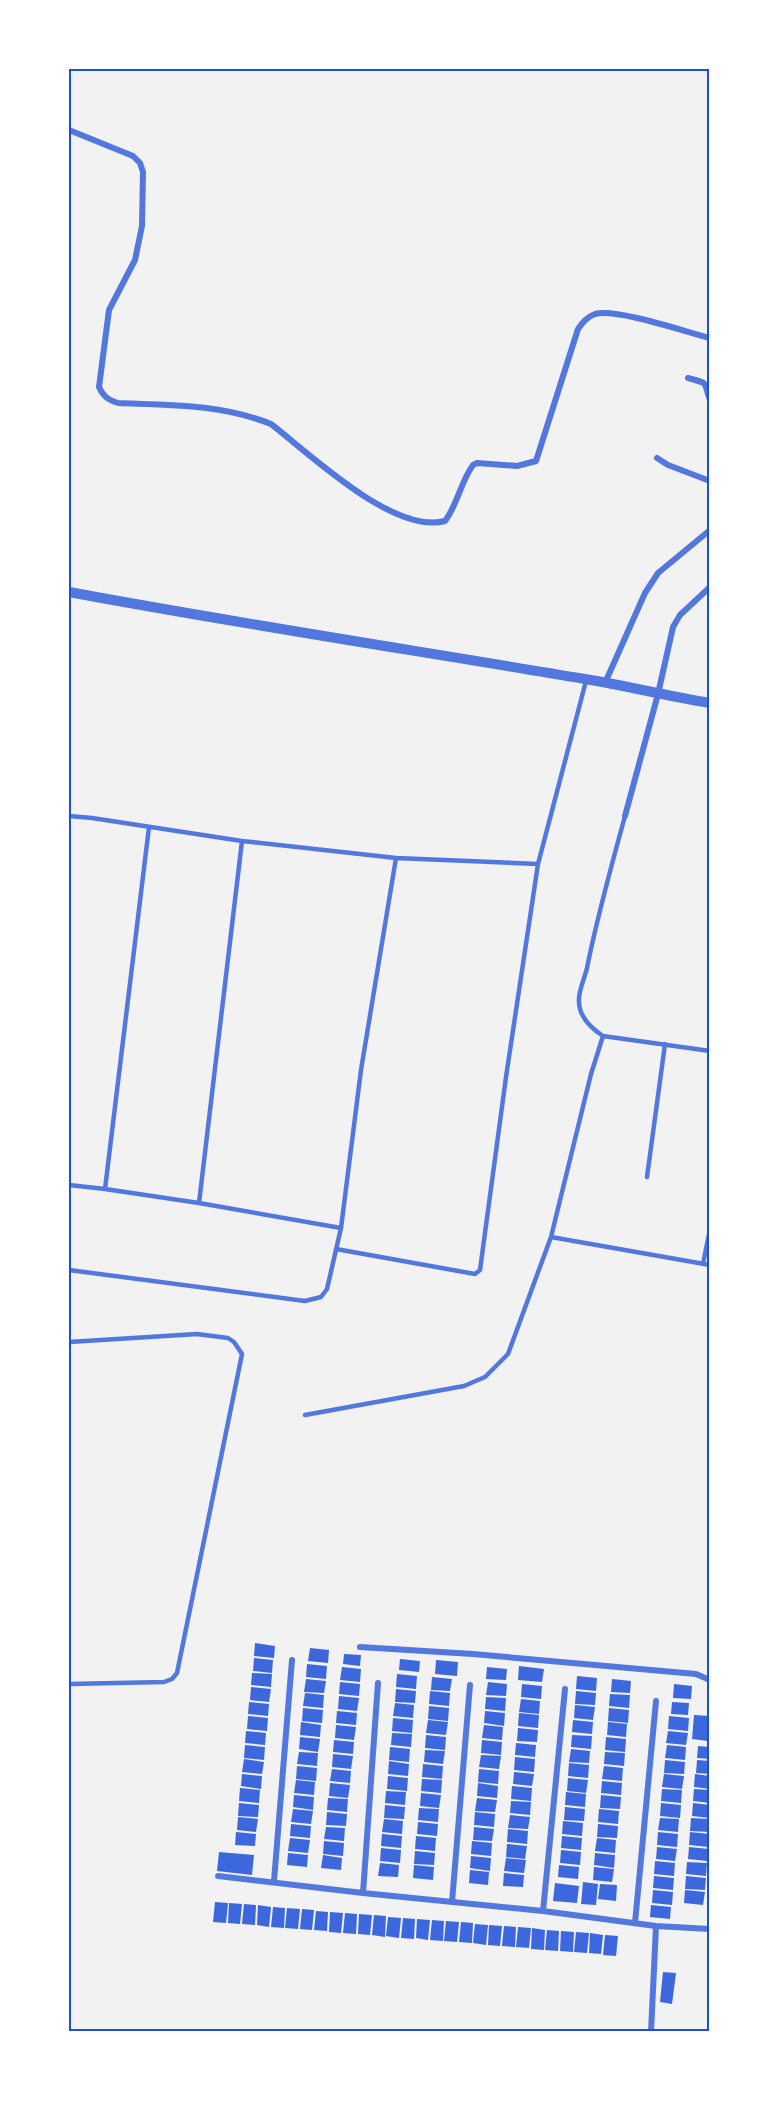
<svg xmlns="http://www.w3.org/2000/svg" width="779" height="2101" viewBox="0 0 779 2101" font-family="Signika,sans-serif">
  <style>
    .building { fill: #3d67dc }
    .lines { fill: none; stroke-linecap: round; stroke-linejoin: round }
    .service { stroke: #5277de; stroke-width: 4.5 }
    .minor { stroke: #5277de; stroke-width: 6 }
    .tertiary { stroke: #5277de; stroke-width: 10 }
    .neatline { fill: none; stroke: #1d4ed8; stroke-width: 2 }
  </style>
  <rect width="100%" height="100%" fill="#f2f2f2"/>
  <!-- building -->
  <path class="building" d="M255 1643 275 1646 274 1658 254 1656Z
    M310 1648 329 1650 328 1663 308 1661Z
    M344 1654 361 1655 360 1666 343 1664Z
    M254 1658 273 1660 272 1673 253 1671Z
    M400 1659 420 1661 419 1672 399 1670Z
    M436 1660 458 1662 457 1676 435 1674Z
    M307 1664 327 1666 326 1679 306 1677Z
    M519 1666 544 1669 542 1682 518 1680Z
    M342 1667 361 1669 360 1682 340 1680Z
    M487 1667 507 1669 506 1680 486 1679Z
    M252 1673 272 1674 271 1687 251 1685Z
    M397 1674 417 1676 416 1689 396 1687Z
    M577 1676 597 1678 596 1691 576 1689Z
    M432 1677 452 1679 450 1691 431 1690Z
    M306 1679 326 1681 324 1693 304 1692Z
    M612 1679 631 1681 630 1693 611 1692Z
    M340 1682 360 1684 359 1696 339 1694Z
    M488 1682 507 1684 506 1696 486 1695Z
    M522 1684 542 1686 541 1699 521 1697Z
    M674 1684 692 1686 691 1699 673 1698Z
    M251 1687 271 1689 269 1702 250 1700Z
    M396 1689 416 1691 415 1703 395 1702Z
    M430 1691 450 1693 449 1706 429 1704Z
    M576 1691 596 1693 595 1705 575 1704Z
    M305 1693 324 1695 323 1708 303 1706Z
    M610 1694 630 1695 629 1708 609 1706Z
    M339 1696 359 1698 357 1711 338 1709Z
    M486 1697 506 1698 505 1711 485 1709Z
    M521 1699 540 1701 539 1714 519 1712Z
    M249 1702 269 1704 268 1716 248 1714Z
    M672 1702 689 1703 688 1715 671 1714Z
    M395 1703 414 1705 413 1718 393 1716Z
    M575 1705 595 1707 593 1720 574 1718Z
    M429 1706 449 1708 448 1721 428 1719Z
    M303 1708 323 1710 322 1723 302 1721Z
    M609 1708 629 1710 628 1723 608 1721Z
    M337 1711 357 1713 356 1725 336 1723Z
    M485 1711 505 1713 504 1726 484 1723Z
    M519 1713 539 1715 538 1728 518 1726Z
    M694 1715 710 1716 708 1741 692 1739Z
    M248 1716 268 1718 267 1731 247 1729Z
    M669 1716 689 1718 688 1731 668 1729Z
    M393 1718 413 1720 412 1733 392 1731Z
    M428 1720 448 1722 446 1735 426 1733Z
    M573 1720 593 1722 592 1734 572 1732Z
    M301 1722 321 1725 320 1737 300 1735Z
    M608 1722 627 1724 626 1737 607 1735Z
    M336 1725 356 1727 354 1740 335 1738Z
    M484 1725 503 1727 502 1740 482 1738Z
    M518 1728 538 1730 537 1742 517 1741Z
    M246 1731 266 1733 265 1745 245 1743Z
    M668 1731 688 1733 686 1745 666 1743Z
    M392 1733 412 1734 411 1747 391 1745Z
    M426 1735 446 1737 445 1750 425 1748Z
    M572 1735 592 1736 591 1749 571 1747Z
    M300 1737 320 1739 318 1752 299 1749Z
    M606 1737 626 1739 625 1752 605 1750Z
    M334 1740 354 1742 353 1754 333 1752Z
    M482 1740 502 1742 501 1755 481 1753Z
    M516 1743 536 1745 535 1757 515 1755Z
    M245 1745 265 1747 264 1760 244 1758Z
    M667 1745 686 1747 685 1760 665 1758Z
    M698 1746 710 1747V1759L697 1758Z
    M390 1747 410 1749 409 1762 389 1760Z
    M571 1749 590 1751 589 1763 569 1762Z
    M425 1750 445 1751 443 1764 424 1762Z
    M299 1752 318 1753 317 1766 297 1764Z
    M605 1752 625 1753 624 1766 604 1764Z
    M333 1754 353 1756 351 1769 332 1767Z
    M481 1755 501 1756 499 1769 479 1767Z
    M515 1757 535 1759 534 1772 514 1770Z
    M244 1759 264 1762 262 1774 242 1772Z
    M665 1760 685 1762 684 1774 664 1773Z
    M697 1760 710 1761V1774L696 1773Z
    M389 1761 409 1764 408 1776 388 1774Z
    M569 1763 589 1765 588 1778 568 1776Z
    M423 1764 443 1766 442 1779 422 1777Z
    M297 1766 317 1768 316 1781 296 1779Z
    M604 1766 623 1768 622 1781 602 1779Z
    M332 1769 351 1771 350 1783 330 1781Z
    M479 1769 499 1771 498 1784 478 1782Z
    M514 1772 534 1774 532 1786 513 1784Z
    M242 1774 262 1776 261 1789 241 1786Z
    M664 1774 684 1776 682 1789 662 1787Z
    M695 1774 710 1776V1789L694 1787Z
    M388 1776 408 1778 407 1791 387 1789Z
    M568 1778 588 1780 586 1793 567 1791Z
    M422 1779 442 1780 441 1793 421 1791Z
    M296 1780 315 1782 314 1795 294 1793Z
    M602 1781 622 1783 621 1795 601 1793Z
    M330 1783 350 1785 348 1798 329 1796Z
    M478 1783 498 1786 497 1798 477 1796Z
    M512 1786 532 1788 531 1801 511 1799Z
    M240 1788 260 1790 259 1803 239 1801Z
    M662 1789 682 1790 681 1803 661 1801Z
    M694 1789 710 1790V1803L693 1801Z
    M386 1791 406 1792 405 1805 385 1803Z
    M566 1792 586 1794 585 1807 565 1805Z
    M421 1793 441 1795 439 1808 420 1806Z
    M294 1795 314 1797 313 1810 293 1807Z
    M601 1795 621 1797 620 1809 600 1808Z
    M328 1798 348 1799 347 1812 327 1810Z
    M477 1798 497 1800 495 1812 475 1811Z
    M511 1801 531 1802 530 1815 510 1813Z
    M239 1803 259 1805 258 1817 238 1816Z
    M661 1803 681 1805 680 1818 660 1816Z
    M693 1803 710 1805V1818L692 1816Z
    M385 1805 405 1807 404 1819 384 1818Z
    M565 1807 585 1809 584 1821 564 1820Z
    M419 1808 439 1809 438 1822 418 1820Z
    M293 1809 313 1811 311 1824 291 1822Z
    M599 1809 619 1811 618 1824 598 1822Z
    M327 1812 347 1814 346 1826 326 1825Z
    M475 1812 495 1814 494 1827 474 1825Z
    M510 1815 530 1817 528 1829 508 1828Z
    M238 1817 258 1819 256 1832 237 1830Z
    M660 1818 679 1819 678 1832 658 1830Z
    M691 1818 710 1819V1832L690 1831Z
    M384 1819 403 1821 402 1834 382 1832Z
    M563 1821 583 1823 582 1836 562 1834Z
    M418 1822 438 1824 437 1836 417 1834Z
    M291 1824 311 1826 310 1838 290 1836Z
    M598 1824 618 1826 617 1838 597 1837Z
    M326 1827 345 1828 344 1841 324 1839Z
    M474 1827 494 1829 492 1841 473 1840Z
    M508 1829 528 1831 527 1844 507 1842Z
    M236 1832 256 1834 255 1846 235 1845Z
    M658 1832 678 1834 677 1847 657 1845Z
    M690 1832 710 1834 709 1847 689 1845Z
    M382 1834 402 1836 401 1848 381 1846Z
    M416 1836 436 1838 435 1851 415 1849Z
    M562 1836 582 1838 581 1850 561 1848Z
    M290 1838 310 1840 308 1853 288 1851Z
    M597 1838 616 1840 615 1853 595 1851Z
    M324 1841 344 1843 343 1856 323 1854Z
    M472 1841 492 1843 491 1856 471 1854Z
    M507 1844 527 1846 525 1859 506 1857Z
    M657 1847 677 1849 675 1861 656 1859Z
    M689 1847 709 1849 707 1861 688 1859Z
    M381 1848 401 1850 400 1863 380 1861Z
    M561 1850 581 1852 580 1865 560 1863Z
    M415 1851 435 1853 434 1865 414 1864Z
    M219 1852 254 1855 252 1875 217 1871Z
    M288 1853 308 1855 307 1867 287 1865Z
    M595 1853 615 1855 614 1868 594 1865Z
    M323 1855 342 1858 341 1870 321 1868Z
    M471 1856 491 1858 490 1871 470 1868Z
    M506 1858 526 1860 524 1873 504 1871Z
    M655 1861 675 1863 674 1876 654 1874Z
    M687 1862 707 1863 706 1876 686 1874Z
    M380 1863 399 1865 398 1877 378 1876Z
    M414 1865 434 1867 433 1880 413 1878Z
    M559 1865 579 1867 578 1879 558 1877Z
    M594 1867 614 1869 612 1882 593 1880Z
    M470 1870 489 1872 488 1885 469 1883Z
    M504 1873 524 1875 523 1887 503 1886Z
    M654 1876 674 1878 673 1890 653 1888Z
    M686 1876 706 1878 705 1890 685 1889Z
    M583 1882 598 1884 596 1905 581 1904Z
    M555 1883 579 1886 577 1903 553 1901Z
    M600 1884 617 1885 616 1901 598 1899Z
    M653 1890 673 1892 672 1905 652 1903Z
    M685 1890 705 1892 703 1905 684 1903Z
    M215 1902 228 1903 226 1923 213 1922Z
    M229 1903 242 1904 240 1924 228 1923Z
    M244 1904 256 1905 255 1925 242 1924Z
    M258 1905 271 1907 269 1927 257 1925Z
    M651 1905 671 1907 670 1919 650 1917Z
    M273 1907 285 1908 284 1928 271 1927Z
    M287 1908 300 1909 298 1929 285 1928Z
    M302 1909 314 1910 312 1930 300 1929Z
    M316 1911 328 1912 327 1931 314 1930Z
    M330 1912 343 1913 341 1933 329 1932Z
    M345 1913 357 1914 356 1934 343 1933Z
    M359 1914 372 1915 370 1935 358 1934Z
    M374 1915 386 1916 385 1937 372 1935Z
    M388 1917 401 1918 399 1938 386 1936Z
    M403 1918 415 1919 414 1939 401 1938Z
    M417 1919 430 1920 428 1940 416 1938Z
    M432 1920 444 1921 443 1941 430 1940Z
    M446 1921 459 1922 457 1942 444 1941Z
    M461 1922 473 1923 472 1943 459 1942Z
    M475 1924 488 1925 486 1945 473 1943Z
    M489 1925 502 1926 500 1946 488 1945Z
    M504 1926 516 1927 515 1947 502 1946Z
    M518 1927 531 1928 529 1948 516 1947Z
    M532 1928 545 1930 544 1950 531 1949Z
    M547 1930 559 1931 558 1951 545 1950Z
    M561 1931 574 1932 573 1952 560 1951Z
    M576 1932 589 1933 587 1953 574 1952Z
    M590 1933 603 1935 601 1954 589 1953Z
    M605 1935 618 1936 616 1956 603 1955Z
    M663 1972 676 1973 672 2004 660 2002Z"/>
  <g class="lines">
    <!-- service -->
    <path class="service" d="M69 816 92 818 242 841 396 858 538 864
      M625 816C611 867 597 917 587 968 584 981 576 995 580 1009 583 1020 594 1030 603 1036L710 1051
      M149 827 105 1189 199 1203
      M242 841 199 1203 341 1228
      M647 1177 665 1044
      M69 1185 105 1189
      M551 1237 710 1265
      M336 1249 475 1274 480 1270 506 1077 538 864 586 681
      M703 1264 710 1229
      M69 1270 305 1301 321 1297 327 1289 341 1228 361 1070 396 858
      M69 1342 197 1334 228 1338 234 1342 242 1354 177 1673 172 1679 164 1682 69 1684
      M305 1415 464 1386 485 1377 508 1354 551 1237 591 1074 603 1036"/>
    <!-- minor -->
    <path class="minor" d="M69 130 133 156 140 163 143 172 142 226 135 260 109 310 99 387C103 396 108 400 118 403 170 405 221 404 271 424 310 454 394 535 445 521 458 504 460 483 473 465L477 463 517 466 536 461 578 329C583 322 587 317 595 314 616 308 686 332 710 338
      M688 378C710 384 703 381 710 400
      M657 458 668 465 710 481
      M605 683 645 593 658 573 710 530
      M625 816 658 694 673 627 680 615 710 587
      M360 1647 473 1654 696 1674 710 1680
      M218 1876 363 1893 543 1911 656 1926 710 1929
      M274 1881 292 1660
      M363 1893 378 1683
      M452 1902 470 1685
      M543 1911 565 1689
      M635 1923 656 1701
      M651 2032 656 1926"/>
    <!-- tertiary -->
    <path class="tertiary" d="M69 592C241 624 413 650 585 679 627 686 668 696 710 703"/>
  </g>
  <!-- border -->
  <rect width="779" height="2101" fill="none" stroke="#ffffff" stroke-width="141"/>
  <rect x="70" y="70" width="638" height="1960" class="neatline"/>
</svg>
